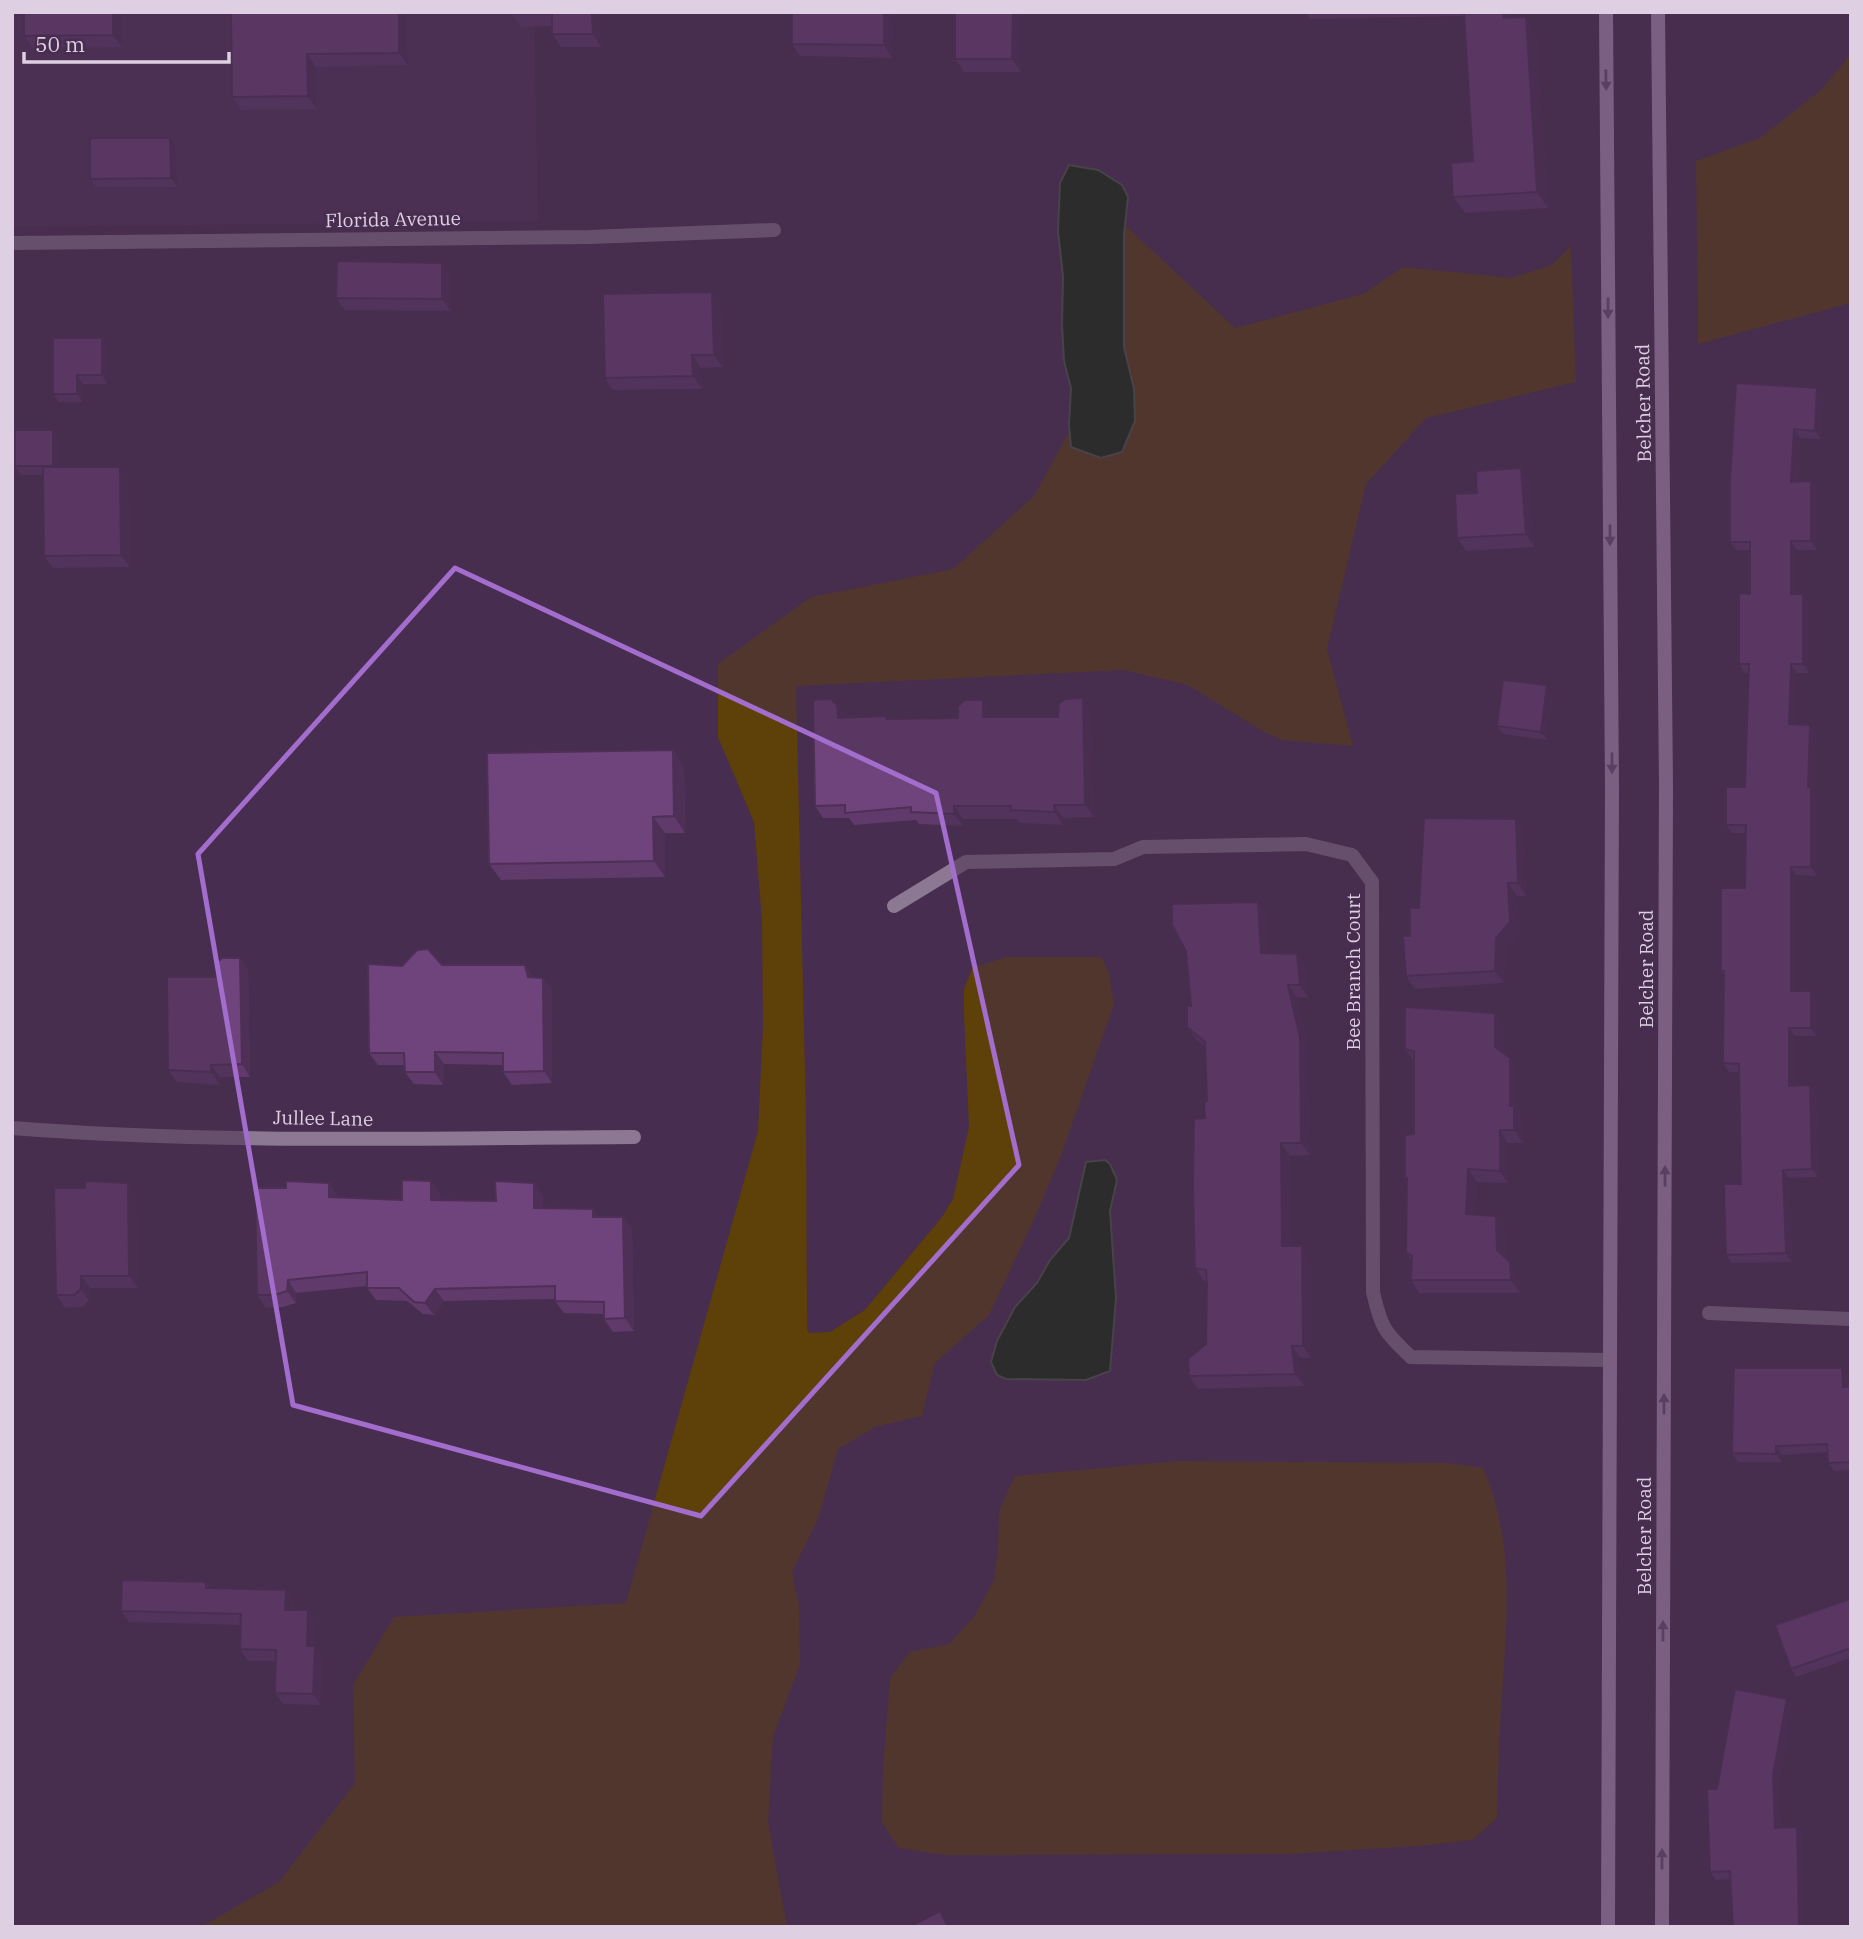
<svg xmlns="http://www.w3.org/2000/svg" width="1863" height="1939" viewBox="0 0 1863 1939" font-family="'IBM Plex Serif',serif">
  <style>
    .built { fill: #53345c }
    .green { fill: #5e4108 }
    .water { fill: #092a00; stroke: #495c44; stroke-width: 2 }
    .lines { fill: none; stroke-linecap: round; stroke-linejoin: round }
    .minor { stroke: #8c7892; stroke-width: 14 }
    .secondary { stroke: #bb9bc4; stroke-width: 14 }
    .wall { fill: #5f3a6a }
    .shaded-wall { fill: #4e2f56 }
    .building { fill: #6f437b; stroke: #4e2f56; stroke-width: 2 }
    .oneway { fill: #705478 }
    .marked { fill: none; stroke: #a36dcd; stroke-width: 5; stroke-linejoin: round }
    .labels { text-anchor: middle; dominant-baseline: central; stroke-width: 6; stroke-linejoin: round; paint-order: stroke }
    .street-label { font-size: 19px; fill: #dfcfe3; stroke: #472d4f }
  </style>
  <rect width="100%" height="100%" fill="#472d4f"/>
  <!-- built -->
  <path class="built" d="M12 12H534L538 221 12 227Z"/>
  <!-- green -->
  <path class="green" d="M1851 54V303L1698 344 1696 161 1760 138 1821 90Z
    M1125 225 1235 328 1363 294 1403 267 1511 278 1552 265 1571 246 1576 382 1426 418 1366 484 1327 649 1353 746 1282 740 1264 732 1188 685 1124 670 796 686 806 1117 807 1329 809 1333 830 1332 865 1310 942 1217 953 1199 969 1127 964 1013V989L973 967 1007 957H1101L1109 973 1114 1004 1062 1153 1032 1224 989 1315 935 1363 922 1416 875 1427 838 1449 818 1519 792 1572 799 1605 800 1664 773 1737 768 1822 787 1927H201L279 1882 355 1783 353 1685 394 1617 626 1603 758 1131 763 1026 762 920 754 822 718 737V664L811 597 953 569 1034 496 1070 430 1072 447 1122 452 1135 420 1134 389 1124 347Z
    M1177 1461 1449 1463 1483 1468C1515 1541 1507 1618 1502 1695 1499 1736 1498 1777 1497 1818L1472 1840 1432 1845 1290 1854 945 1855 899 1848 882 1823 883 1767 890 1678 910 1652 949 1644 974 1617 994 1580 998 1549 999 1511 1015 1476Z"/>
  <!-- water -->
  <path class="water" d="M1069 165 1098 170 1122 185 1128 197 1124 234V347L1134 389 1135 421 1122 452 1101 458 1071 447 1069 425 1071 388 1064 361 1062 324 1063 276 1058 231 1060 183Z
    M1105 1160 1110 1164 1117 1180 1110 1211 1116 1298 1110 1371 1086 1380 1006 1379 997 1375 991 1362 997 1341 1015 1307 1037 1283 1050 1260 1069 1238 1086 1162Z"/>
  <g class="lines">
    <!-- minor -->
    <path class="minor" d="M12 243 589 237 774 230
      M894 906 966 862 1114 859 1143 847 1306 844 1352 855 1372 882 1373 1292C1381 1327 1384 1332 1411 1357L1610 1360
      M12 1128C218 1144 427 1138 634 1137
      M1709 1313 1851 1319"/>
    <!-- secondary -->
    <path class="secondary" d="M1606 12 1612 788 1608 1927
      M1658 12 1666 785 1662 1927"/>
  </g>
  <!-- wall -->
  <path class="wall" d="M24 12H121L122 47 33 48 24 36Z
    M231 12H402L407 20 408 65 316 67 317 109 241 110 232 97Z
    M512 12H601V47H561L552 34V26L521 27 512 14Z
    M893 12 892 58 800 56 792 44Z
    M1021 12V72H964L955 59Z
    M1306 12H1512L1514 18 1537 34 1548 208 1465 213 1453 197 1473 161 1464 16 1310 19Z
    M170 138 176 146 177 187H96L90 179Z
    M442 263 451 275V311L345 310 336 298Z
    M712 292 721 304 723 367 701 368 702 389 613 390 605 378Z
    M102 338 107 347V384H83V402H59L53 394Z
    M1817 388 1823 396 1821 439 1800 438 1798 482 1811 481 1817 490V550H1797V594L1809 602V673H1797L1795 725H1810L1816 734 1814 791 1817 796V876L1796 875V991L1817 999V1036H1795V1085H1810L1816 1094 1818 1177 1789 1178 1792 1262 1732 1263 1726 1255 1741 1184 1739 1072H1729L1723 1063 1724 976 1721 971 1745 888 1746 833H1732L1726 825 1745 787 1749 673H1745L1739 664 1750 594V550H1736L1730 542Z
    M59 438V467H120L129 479 130 567 53 568 44 556 43 475H21L15 466Z
    M1530 480 1534 547 1466 551 1457 538 1477 493Z
    M1553 693 1547 740 1503 734 1497 726Z
    M837 705 846 717 889 719 958 718 991 712V717H1058L1092 711 1094 817 1063 818V825L1020 823 1017 819H963V826L919 824 916 820 854 825 849 818H823L815 806Z
    M673 750 684 767 685 833H665V877L501 880 489 864Z
    M1516 819 1524 831 1526 896H1517L1519 935 1505 950 1504 983 1415 989 1406 976 1419 908Z
    M1266 914 1269 953 1297 954 1306 967 1308 998 1297 997 1309 1050 1310 1155 1290 1156 1291 1246 1311 1259V1358H1301L1304 1386 1198 1389 1189 1376 1206 1344 1207 1281H1204L1195 1268 1207 1101 1205 1047 1196 1039 1187 1027 1191 1006Z
    M442 965 543 978 552 990V1083L512 1085 503 1072V1065L444 1064 443 1085 414 1084 405 1072V1065H378L369 1053 402 966Z
    M248 970 250 1077H220V1085L177 1082 168 1070 215 977Z
    M1504 1025V1054L1510 1058 1518 1071V1112L1523 1119V1143H1508V1183L1477 1182 1476 1214 1505 1228 1506 1258 1518 1275 1520 1293H1419L1411 1280 1412 1261 1406 1252 1407 1182 1405 1178 1414 1134V1062L1405 1049Z
    M128 1183 137 1196 138 1288H90L89 1301 82 1307 65 1308 56 1295 85 1188Z
    M329 1183 338 1196V1197L402 1200 440 1194V1200L496 1201 543 1195V1208L599 1217H623L632 1230 634 1331 613 1332 604 1319V1314L564 1313 555 1301V1299L444 1301 434 1315 423 1314 407 1301 376 1300 367 1288V1286L296 1293V1303L283 1307 266 1308 257 1295 286 1188Z
    M1842 1368 1848 1376 1849 1386H1851V1470L1834 1471 1828 1463V1452L1782 1455V1462H1738L1732 1453Z
    M206 1582 210 1588 286 1590 294 1601V1610L316 1622 315 1647 322 1657 321 1705 283 1704 275 1693 276 1661H248L240 1649 241 1625 129 1622 121 1611Z
    M1851 1600V1658L1796 1677 1791 1669Z
    M1793 1707 1779 1784 1781 1828 1797 1827 1803 1836 1731 1879 1716 1880 1710 1872 1717 1789Z"/>
  <!-- shaded-wall -->
  <path class="shaded-wall" d="M113 12H121L122 47 113 35Z
    M399 12H402L407 20 408 65 399 53Z
    M592 12H601V47L593 34Z
    M884 12H893L892 58 884 45Z
    M1013 12H1021V72L1012 59Z
    M1503 12H1512L1514 15 1515 35 1504 18Z
    M1526 17 1537 34 1548 208 1537 192Z
    M307 54 316 67 317 109 308 96Z
    M170 138 176 146 177 187 171 178Z
    M442 263 451 275V311L442 299Z
    M712 292 721 304 723 367 714 355Z
    M102 338 107 347V384L102 375Z
    M692 355 701 368 702 389 693 376Z
    M77 375 83 384V402L77 394Z
    M1817 388 1823 396 1821 439 1815 431Z
    M1794 429 1800 438 1797 490 1791 482Z
    M53 430 59 438V475L53 466Z
    M120 467 129 479 130 567 121 555Z
    M1521 468 1530 480 1534 547 1526 534Z
    M1811 481 1817 490V550L1811 541Z
    M1791 541 1797 550V602L1791 594Z
    M1803 594 1809 602V673L1803 664Z
    M1791 664 1797 673 1795 733 1789 724Z
    M1547 685 1553 693 1547 740 1541 732Z
    M1083 698 1092 711 1094 817 1085 805Z
    M983 700 991 712 992 730 983 717Z
    M837 705 846 718H838Z
    M1810 725 1816 734 1814 791 1817 796V876L1811 867 1808 787Z
    M673 750 684 767 685 833 674 816Z
    M1054 805 1063 818V825L1055 812Z
    M954 806 963 819V826L954 814Z
    M653 817 665 833V877L654 861Z
    M1516 819 1524 831 1526 896 1518 883Z
    M1791 867 1796 875V999L1791 991Z
    M1508 883 1517 896 1519 935 1505 950 1504 983 1495 971 1496 938Z
    M1258 902 1266 914 1270 965 1261 953Z
    M1297 954 1306 967 1308 998 1300 985Z
    M240 958 248 970 250 1077 242 1064Z
    M525 965 534 977H528Z
    M543 978 552 990V1083L544 1071Z
    M1288 985 1297 997 1309 1050 1310 1155 1301 1143Z
    M1811 991 1817 999V1036L1811 1028Z
    M1495 1013 1504 1025V1059L1495 1047Z
    M1789 1028 1795 1036V1094L1789 1086Z
    M435 1052 444 1064 443 1085 435 1072Z
    M1510 1058 1518 1071V1112L1523 1119V1143L1514 1130 1510 1106Z
    M211 1065 220 1077V1085L211 1072Z
    M1810 1085 1816 1094 1818 1177 1812 1169Z
    M1500 1130 1508 1143V1183L1500 1171Z
    M1281 1143 1290 1156 1291 1259 1282 1246Z
    M1468 1169 1477 1182 1475 1226 1466 1214Z
    M1783 1170 1789 1178 1792 1262 1786 1253Z
    M431 1181 440 1194V1213L431 1200Z
    M128 1183 137 1196 138 1288 129 1276Z
    M329 1183 338 1196V1210L329 1197Z
    M534 1183 543 1195V1221L534 1208Z
    M593 1209 602 1221 593 1217Z
    M1496 1216 1505 1228 1506 1262 1497 1250Z
    M623 1217 632 1230 634 1331 625 1318Z
    M1302 1246 1311 1259V1358L1303 1346Z
    M1510 1262 1518 1275 1520 1293 1511 1280Z
    M81 1276 90 1288 89 1301 81 1289Z
    M288 1280 296 1293V1303L287 1291Z
    M435 1289 444 1301 434 1315 425 1303Z
    M1292 1346 1301 1358 1304 1386 1295 1374Z
    M1842 1368 1848 1376 1849 1395 1843 1387Z
    M1776 1446 1782 1455V1462L1776 1454Z
    M286 1590 294 1601 293 1621 285 1610Z
    M308 1610 316 1622 315 1647 322 1657 321 1705 313 1694 307 1646Z
    M1787 1699 1793 1707 1779 1784 1781 1836 1775 1828 1773 1775Z
    M1797 1827 1803 1836 1805 1927H1799Z"/>
  <!-- building -->
  <path class="building" d="M24 12H113V35L24 36Z
    M231 12H399V53L307 54 308 96 232 97Z
    M512 12H592L593 34H552V14H512Z
    M792 12H884V45L792 44Z
    M955 12H1013L1012 59H955Z
    M1464 12H1503L1504 18 1526 17 1537 192 1453 197 1451 163 1473 161Z
    M90 138H170L171 178 90 179Z
    M337 261 442 263V299L336 298Z
    M712 292 714 355H692L693 376 605 378 603 294Z
    M53 338H102V375H77V394H53Z
    M1736 383 1817 388 1815 431 1794 429 1791 482 1811 481V541H1791V594H1803V664H1791L1789 724 1810 725 1808 787H1811V867H1791V991H1811V1028H1789V1086L1810 1085 1812 1169 1783 1170 1786 1253 1726 1255 1724 1184H1741L1739 1064 1723 1063 1724 971H1721V888H1745L1746 825H1726V787H1745L1749 664H1739V593L1750 594V542H1730V482Z
    M15 430H53V466H15Z
    M43 467H120L121 555 44 556Z
    M1521 468 1526 534 1457 538 1455 494 1477 493 1476 471Z
    M1503 680 1547 685 1541 732 1497 726Z
    M1083 698 1085 805H1054L1055 812 1011 810V806H954V814L911 812V807L845 813V805L815 806 813 700 831 699 837 705 838 718 886 716 887 719 958 718V706L965 700H983V717H1058L1059 704 1065 699Z
    M673 750 674 816 653 817 654 861 489 864 487 753Z
    M1424 818 1516 819 1518 883H1508L1510 922 1496 938 1495 971 1406 976 1403 936H1410V908H1419Z
    M1258 902 1261 953 1297 954 1300 985H1288L1300 1038 1301 1143H1281L1282 1246H1302L1303 1346H1292L1295 1374 1189 1376 1188 1359 1206 1344 1207 1285 1206 1270 1195 1268 1193 1185 1194 1119 1205 1118 1204 1101H1207L1205 1042 1187 1027V1006H1191L1186 951 1172 925V904Z
    M428 949 442 965H525L528 977 543 978 544 1071 503 1072V1053L435 1052V1072H405L404 1053H369L368 964 402 966 417 950Z
    M222 958H240L242 1064 211 1065V1072L168 1070 167 977H215V964Z
    M1405 1007 1495 1013V1047L1510 1058V1106H1514V1130H1500V1171L1468 1169 1466 1214 1496 1216 1497 1250 1510 1262 1511 1280H1411L1412 1256 1406 1252 1407 1178H1405V1135L1414 1134V1051L1405 1049Z
    M402 1180 431 1181V1200L496 1201 495 1181 534 1183V1208L593 1209V1217H623L625 1318 604 1319V1302L555 1301V1286L435 1289 425 1303 414 1302 399 1288H367V1272L288 1280 287 1291 275 1295H257L255 1188H286V1181L329 1183V1197L402 1200Z
    M85 1181 128 1183 129 1276H81V1289L74 1295H56L54 1188H85Z
    M1734 1368H1842L1843 1387 1851 1386V1462L1828 1463 1827 1444 1776 1446V1454L1732 1453Z
    M122 1580 206 1582V1588L286 1590 285 1610H308L307 1646H315L313 1694 275 1693 276 1650 240 1649 241 1614 121 1611Z
    M1850 1599 1851 1602V1648L1791 1669 1775 1625Z
    M1735 1689 1787 1699 1773 1775 1775 1828 1797 1827 1799 1927H1733L1730 1871 1710 1872 1707 1789H1717Z
    M940 1911 948 1927H909Z
    M1093 1925 1159 1926 1093 1927Z"/>
  <!-- one-way arrows -->
  <defs><path id="oneway-solid" d="M-6-.8H1V-3.2L6.5 0L1 3.2V.8H-6Z" transform="scale(1.75)"/></defs>
  <g class="oneway">
    <use href="#oneway-solid" transform="translate(1606 80) rotate(89)"/>
    <use href="#oneway-solid" transform="translate(1608 308) rotate(90)"/>
    <use href="#oneway-solid" transform="translate(1610 535) rotate(90)"/>
    <use href="#oneway-solid" transform="translate(1612 763) rotate(90)"/>
    <use href="#oneway-solid" transform="translate(1665 1176) rotate(-90)"/>
    <use href="#oneway-solid" transform="translate(1664 1404) rotate(-90)"/>
    <use href="#oneway-solid" transform="translate(1663 1631) rotate(-90)"/>
    <use href="#oneway-solid" transform="translate(1662 1859) rotate(-90)"/>
  </g>
  <!-- marked area -->
  <path d="M0 0H1863V1939H0ZM455 568 936 793 1019 1165 701 1516 293 1405 198 854Z" fill="#472d4f" fill-opacity=".55" fill-rule="evenodd"/>
  <path class="marked" d="M455 568 936 793 1019 1165 701 1516 293 1405 198 854Z"/>
  <g class="labels">
    <!-- street labels -->
    <g class="street-label">
      <text transform="translate(393 219) rotate(-1)">Florida Avenue</text>
      <text transform="translate(1643 403) rotate(-91)">Belcher Road</text>
      <text transform="translate(1646 969) rotate(-90)">Belcher Road</text>
      <text transform="translate(1353 972) rotate(-90)">Bee Branch Court</text>
      <text transform="translate(323 1118) rotate(1)">Jullee Lane</text>
      <text transform="translate(1644 1536) rotate(-90)">Belcher Road</text>
    </g>
  </g>
  <!-- border -->
  <rect width="1863" height="1939" fill="none" stroke="#dfcfe3" stroke-width="28"/>
  <!-- scale -->
  <path d="M24 52v10h205v-10" fill="none" stroke="#dfcfe3" stroke-width="3.5"/>
  <text x="35" y="52" font-size="21" fill="#dfcfe3" stroke="#472d4f" stroke-width="5" paint-order="stroke">50 m</text>
</svg>
